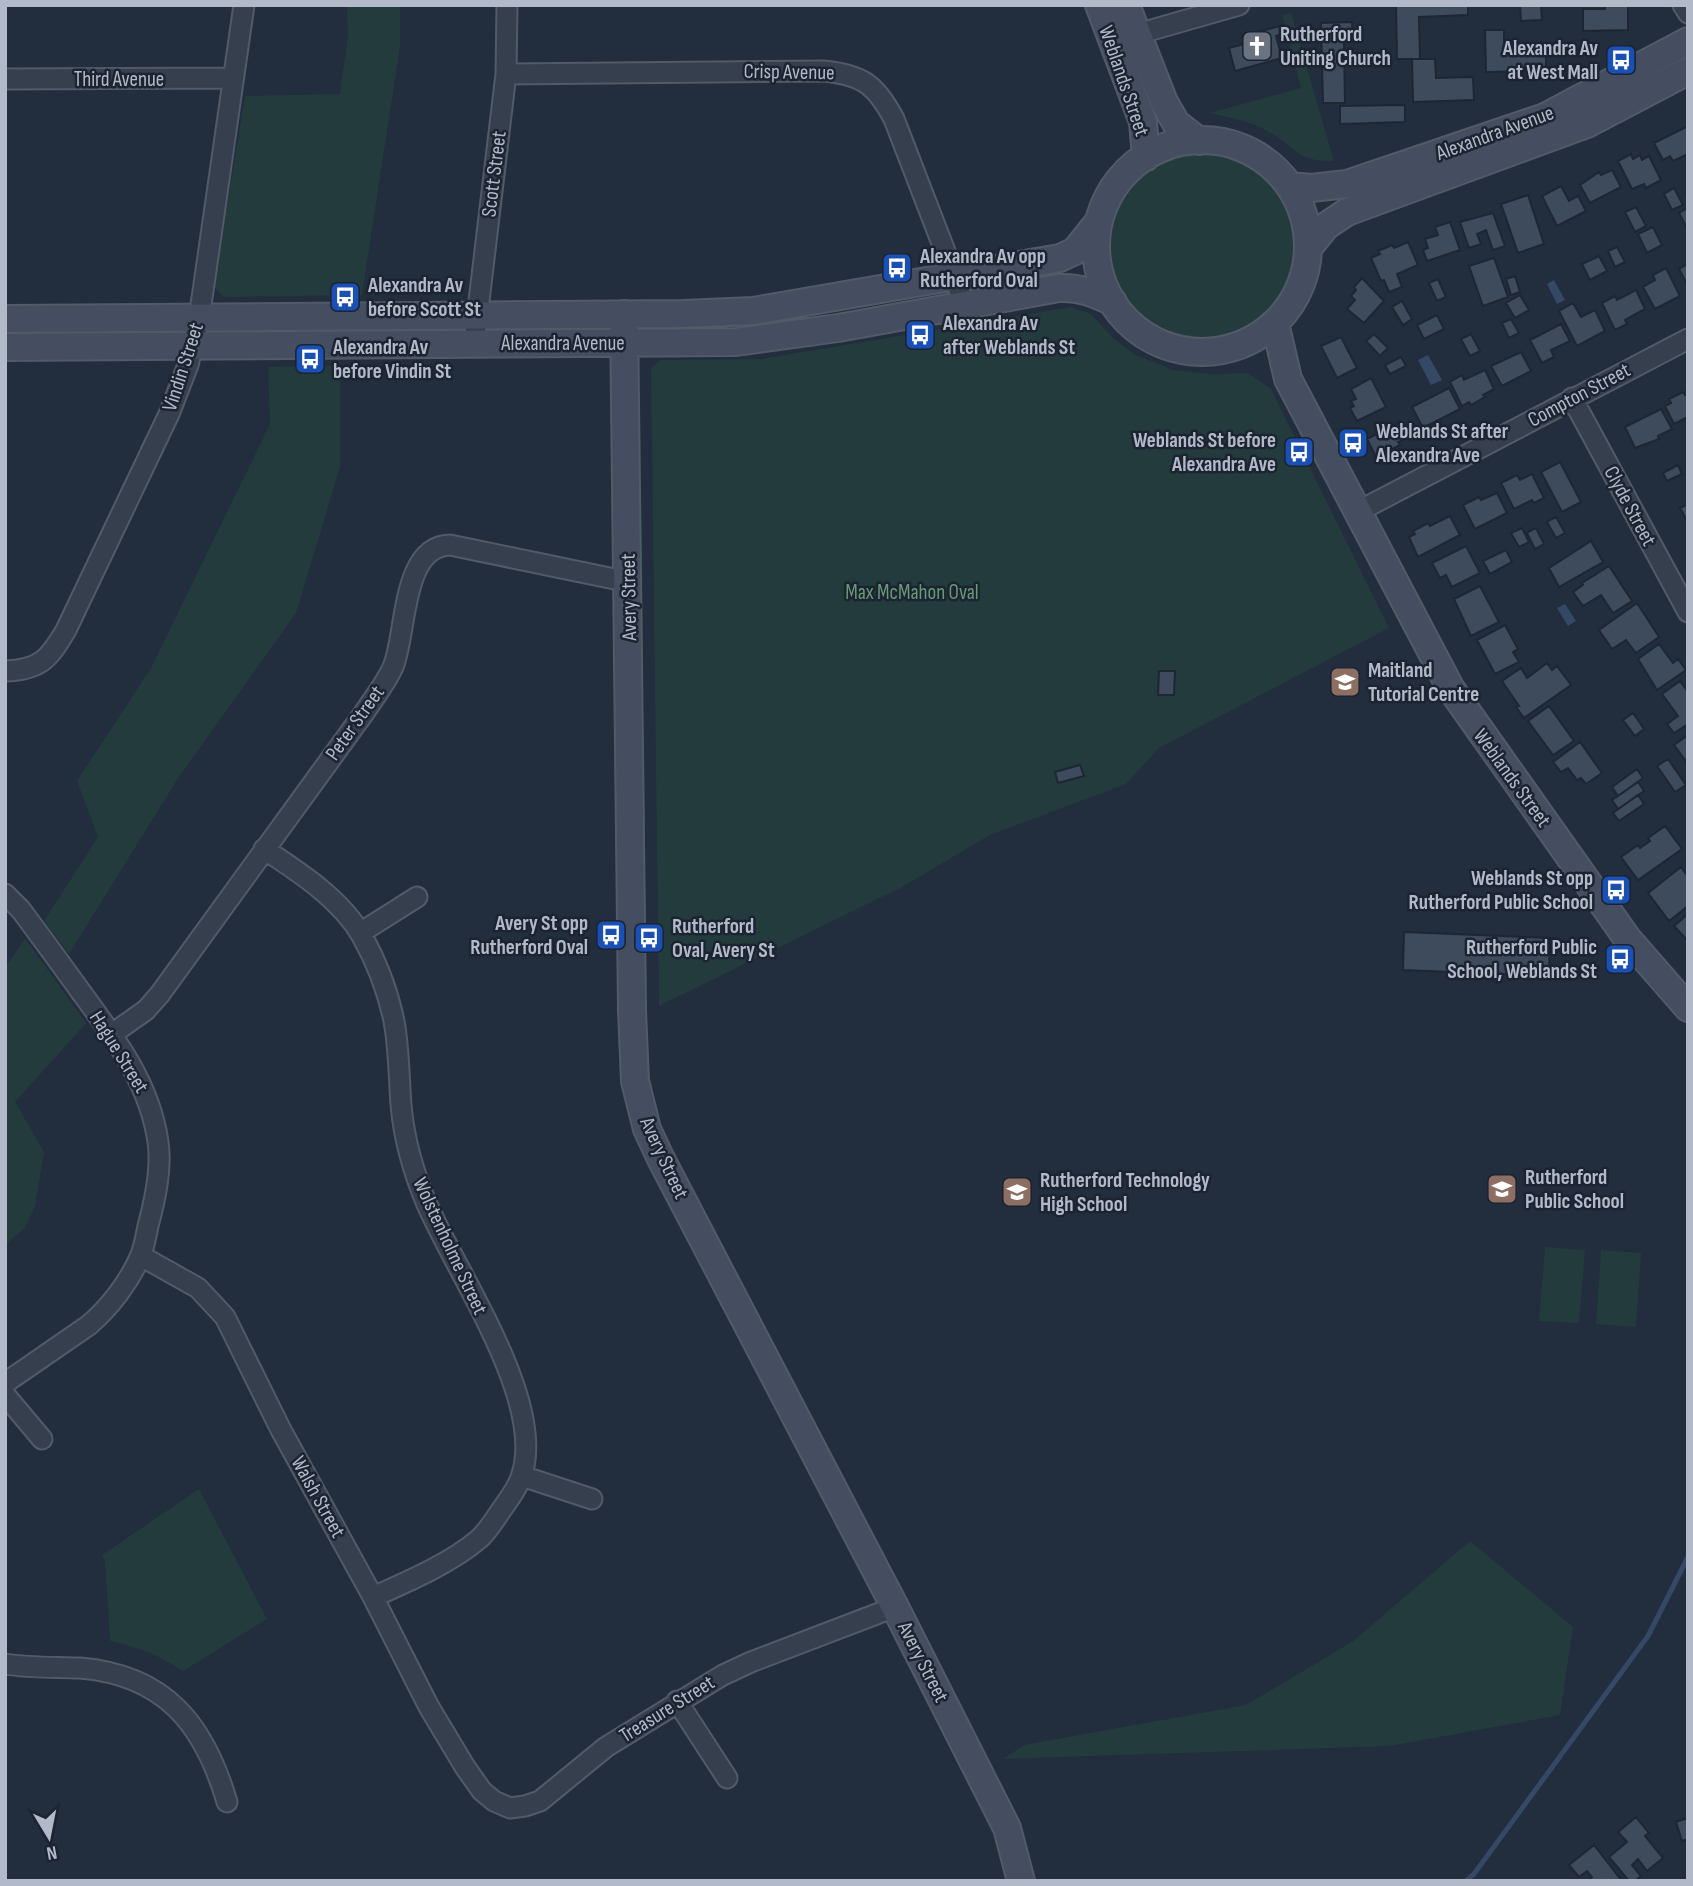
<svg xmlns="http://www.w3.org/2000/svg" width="1693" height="1886" viewBox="0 0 1693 1886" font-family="'Sofia Sans Condensed',sans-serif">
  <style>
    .green { fill: #243b3e }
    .water { fill: #354865 }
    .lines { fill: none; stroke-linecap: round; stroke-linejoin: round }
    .stream { stroke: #354865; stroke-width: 5 }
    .building { fill: #3e4b5d; stroke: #1e2634; stroke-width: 2 }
    .street-casing { stroke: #525a68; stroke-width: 23 }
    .secondary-casing { stroke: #525a68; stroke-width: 30 }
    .street { stroke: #363f4d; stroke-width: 19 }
    .secondary { stroke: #444e60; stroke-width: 26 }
    .labels { text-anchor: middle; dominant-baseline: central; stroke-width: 5; stroke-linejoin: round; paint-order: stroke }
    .poi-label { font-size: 21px; font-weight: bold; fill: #b2bac9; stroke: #1c2432; text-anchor: start }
    .street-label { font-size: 21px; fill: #b2bac9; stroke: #1c2432 }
    .park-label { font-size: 21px; fill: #689a75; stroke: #1c2432 }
  </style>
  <rect width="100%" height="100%" fill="#222d3d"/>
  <!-- green -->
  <path class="green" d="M347 5H400V46L362 295 223 297 214 286 245 96 340 94 348 35Z
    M1291 13 1334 161C1297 162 1297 148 1269 132 1251 121 1230 118 1210 113L1301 88 1282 15Z
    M1111 247a95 95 0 1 1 190 0a95 95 0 1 1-190 0Z
    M1071 307 1091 314 1112 337 1134 354 1173 370 1212 374 1248 373 1271 389 1389 628 1159 748 1126 784 990 835 902 887 659 1006 651 368 661 360 761 359Z
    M340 366V467L296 613 177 780 69 954 44 921 98 837 77 781 151 668 270 424 268 367Z
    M25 938 86 1023 15 1102 44 1152 35 1206 25 1228 5 1245V968Z
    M1545 1247 1585 1250 1579 1323 1539 1321Z
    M1601 1250 1641 1253 1636 1327 1596 1324Z
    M199 1489 267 1619 183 1671C159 1655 138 1647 110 1641L105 1561 102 1555Z
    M1470 1541 1573 1627 1560 1715 1390 1746 1003 1759 1024 1745 1246 1705 1352 1642Z"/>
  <!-- water -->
  <path class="water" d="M1554 280 1565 300 1557 304 1547 284Z
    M1428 355 1442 380 1431 385 1418 360Z
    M1565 604 1576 621 1568 626 1557 608Z"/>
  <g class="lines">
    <!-- stream -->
    <path class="stream" d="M1466 1881 1474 1874 1648 1636 1688 1557"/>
  </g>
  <!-- building -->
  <path class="building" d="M1396 5H1468V15L1419 17 1420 59H1397Z
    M1520 5H1541L1542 20 1521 21Z
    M1605 5H1628V30L1583 31V9H1605Z
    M1352 22 1353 42H1344L1345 103H1323L1321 23Z
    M1284 25 1286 33 1276 36 1282 58 1235 71 1229 48 1244 44 1242 36Z
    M1485 30H1504V54L1546 53V71L1486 72Z
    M1412 59H1435L1436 78 1473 77 1474 100 1413 102Z
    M1405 105V122L1340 124V106Z
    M1688 126V154L1673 161 1670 156 1663 160 1654 143Z
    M1631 154 1633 159 1640 155 1642 160 1649 156 1661 180 1646 188 1644 184 1632 189 1618 161Z
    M1612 170 1621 187 1590 203 1580 185 1599 172 1601 175Z
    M1561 186 1569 201 1578 196 1586 211 1557 226 1542 196Z
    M1674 188 1683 205 1672 210 1664 194Z
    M1528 195 1544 244 1518 253 1501 204Z
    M1636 207 1646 226 1635 232 1625 212Z
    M1688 208V230L1679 213Z
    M1493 213 1505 246 1493 250 1486 230 1477 234 1481 244 1469 248 1460 222Z
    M1450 222 1460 250 1427 261 1423 250 1428 248 1425 239 1438 235 1435 227Z
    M1653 227 1662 245 1647 253 1638 234Z
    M1408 242 1418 265 1397 274 1402 287 1389 292 1384 280 1381 281 1371 258 1380 254 1378 251 1392 245 1394 248Z
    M1617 247 1625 262 1615 267 1608 251Z
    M1599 256 1607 271 1590 280 1582 264Z
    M1494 258 1508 297 1483 306 1469 266Z
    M1688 264V286L1679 269Z
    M1666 268 1680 296 1655 309 1643 287 1655 280 1653 275Z
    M1515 276 1520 292 1511 295 1506 279Z
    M1362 278 1384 301 1364 323 1347 309 1355 300 1351 296 1356 290 1354 287Z
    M1438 279 1446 297 1437 301 1429 283Z
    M1636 290 1645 309 1625 320 1627 324 1615 330 1602 303 1615 296 1617 300Z
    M1520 295 1529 310 1515 318 1506 303Z
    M1402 301 1412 319 1403 325 1392 307Z
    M1573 303 1581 317 1595 310 1605 331 1577 346 1559 311Z
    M1437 315 1444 329 1424 339 1417 325Z
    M1511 319 1519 333 1509 338 1502 323Z
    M1561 324 1570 341 1551 350 1554 357 1542 363 1530 340Z
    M1374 334 1388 348 1380 356 1366 341Z
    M1471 334 1480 351 1470 356 1461 339Z
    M1341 337 1357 368 1337 378 1321 346Z
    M1521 352 1531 371 1502 386 1491 366Z
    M1401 357 1406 366 1390 374 1385 365Z
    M1485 370 1494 389 1483 395 1485 397 1471 405 1469 402 1462 406 1450 382 1462 375 1464 380Z
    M1371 378 1386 407 1357 421 1350 408 1354 406 1351 401 1356 399 1351 389Z
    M1449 388 1460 409 1423 428 1412 407Z
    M1683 392 1685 395 1688 394V417L1674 424 1665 406 1671 403 1669 399Z
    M1661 409 1672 429 1658 436 1659 439 1635 448 1625 427Z
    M1398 423 1406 438 1398 442 1400 445 1376 457 1367 439Z
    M1560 462 1581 502 1562 512 1541 472Z
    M1678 465 1682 474 1667 481 1663 473Z
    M1532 474 1544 498 1534 503 1532 500 1514 509 1501 483 1517 475 1520 480Z
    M1497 493 1507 513 1475 529 1463 505 1479 497 1481 500Z
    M1688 504V522L1680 508Z
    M1450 516 1460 535 1418 557 1409 537 1415 534 1413 531 1428 523 1430 526Z
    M1556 517 1565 533 1556 538 1547 522Z
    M1522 528 1529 542 1519 547 1511 533Z
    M1536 528 1544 544 1535 549 1527 533Z
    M1591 541 1603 562 1559 587 1549 568Z
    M1466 546 1480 573 1452 587 1446 575 1440 578 1432 563Z
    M1506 550 1512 562 1490 574 1483 561Z
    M1609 566 1632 601 1613 613 1601 595 1583 606 1573 592 1583 585 1582 583Z
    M1480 586 1499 622 1471 636 1454 599Z
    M1637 603 1659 637 1636 653 1626 640 1612 649 1599 630Z
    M1505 625 1518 649 1513 652 1519 662 1495 674 1477 640Z
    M1659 644 1673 663 1678 659 1686 670 1657 690 1638 659Z
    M1547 663 1552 670 1557 666 1571 685 1524 718 1516 707 1519 706 1502 681 1521 668 1527 678Z
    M1159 671H1175L1174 695H1158Z
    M1680 681 1688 692V724L1674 733 1667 724 1678 716 1662 694Z
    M1549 706 1574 741 1553 755 1528 721Z
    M1633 713 1644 729 1635 736 1623 720Z
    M1688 735V764L1674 745Z
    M1580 742 1602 773 1586 784 1581 778 1577 780 1568 768 1561 772 1553 762Z
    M1668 759 1686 785 1675 792 1657 766Z
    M1080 765 1084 776 1058 783 1055 772Z
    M1637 769 1643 778 1618 796 1612 787Z
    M1638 782 1644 791 1618 809 1612 800Z
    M1638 795 1644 804 1619 821 1613 813Z
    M1665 826 1682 849 1638 880 1621 857 1638 845 1640 848 1650 841 1648 838Z
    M1681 867 1688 877V906L1669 921 1648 893Z
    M1688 914V941L1674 926Z
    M1404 932 1550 938 1549 976 1403 970Z
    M1636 1817 1649 1833 1645 1836 1663 1858 1647 1871 1638 1859 1632 1865 1641 1876 1635 1881H1629L1609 1857 1627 1842 1618 1832Z
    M1688 1818V1839L1682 1841 1676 1822Z
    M1594 1845 1622 1881H1587L1592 1877 1587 1871 1579 1877 1569 1865Z"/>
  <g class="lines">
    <!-- street casing -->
    <g class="street-casing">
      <path id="street" d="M1683 5 1688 13
        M1127 37 1239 5
        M506 74 824 71C863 75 876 85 894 119L955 277 964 305
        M5 79 233 78
        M474 343 506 74 507 5
        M1572 398 1688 612
        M1359 511 1688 339
        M5 671C40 670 49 659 66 630L169 414 188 365 199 319 244 5
        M264 849C299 872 341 899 362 936 376 961 388 992 394 1021 399 1048 399 1078 401 1105 404 1139 413 1171 426 1202 456 1273 548 1403 521 1477 517 1489 509 1499 502 1509 495 1519 488 1531 479 1539 451 1563 407 1582 373 1597
        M5 894 21 910C41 937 61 964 81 992 115 1038 150 1084 158 1142 162 1169 155 1200 148 1226 146 1236 144 1248 140 1257 129 1282 110 1307 89 1325L5 1383
        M360 933 417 897
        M112 1034 146 1010 160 994 364 713C373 699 386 683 393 667 407 634 401 546 450 545L629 582
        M141 1256 198 1288 225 1317 281 1430 373 1597 429 1707 465 1767 482 1791 494 1801 510 1808 525 1806 540 1801 606 1747 723 1675 751 1662 895 1607
        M5 1395 42 1439
        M522 1476 592 1499
        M5 1664C30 1668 55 1667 80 1668 165 1675 204 1724 227 1802
        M677 1701 727 1778"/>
    </g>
    <!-- secondary casing -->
    <g class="secondary-casing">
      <path id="secondary" d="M1099 5 1143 122 1146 157
        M1126 5 1164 102 1176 123 1199 141
        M1096 246a106 106 0 1 1 212 0a106 106 0 1 1-212 0Z
        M1290 186 1311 188 1347 184 1545 117 1688 41
        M1309 247 1326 226 1347 212 1587 124 1688 71
        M624 314 632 1010 635 1081 647 1129 661 1159 895 1607 1007 1828 1021 1881
        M5 319 683 314 753 311 1060 258 1075 251 1099 221
        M1275 323 1288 379 1451 689 1627 938 1688 1008
        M5 347 736 342 838 328 1059 288C1080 287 1094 293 1113 302"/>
    </g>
    <!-- street -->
    <use href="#street" class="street"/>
    <!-- secondary -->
    <use href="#secondary" class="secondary"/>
  </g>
  <!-- icons -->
  <defs>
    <g id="church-square" transform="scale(1.575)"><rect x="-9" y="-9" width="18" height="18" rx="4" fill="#6b7280" stroke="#1c2432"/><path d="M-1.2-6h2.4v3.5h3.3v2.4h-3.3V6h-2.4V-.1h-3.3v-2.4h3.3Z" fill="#fff"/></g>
    <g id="bus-square" transform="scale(1.575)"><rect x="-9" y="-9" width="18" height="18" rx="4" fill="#1a4fb4" stroke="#1c2432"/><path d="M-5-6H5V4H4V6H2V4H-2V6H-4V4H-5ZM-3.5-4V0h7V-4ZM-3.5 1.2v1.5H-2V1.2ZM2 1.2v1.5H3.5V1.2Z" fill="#fff"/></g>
    <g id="school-square" transform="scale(1.575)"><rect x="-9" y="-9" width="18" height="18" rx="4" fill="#8d6e63" stroke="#1c2432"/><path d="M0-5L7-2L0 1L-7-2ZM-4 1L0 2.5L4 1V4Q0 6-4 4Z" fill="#fff"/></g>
  </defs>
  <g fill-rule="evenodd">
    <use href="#church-square" x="1257" y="46"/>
    <use href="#bus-square" x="1621" y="60"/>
    <use href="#bus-square" x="897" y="268"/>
    <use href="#bus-square" x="345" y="297"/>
    <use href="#bus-square" x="920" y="335"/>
    <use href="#bus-square" x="310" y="359"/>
    <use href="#bus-square" x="1353" y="443"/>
    <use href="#bus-square" x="1299" y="452"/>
    <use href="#school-square" x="1345" y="682"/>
    <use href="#bus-square" x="1616" y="890"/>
    <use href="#bus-square" x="611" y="935"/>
    <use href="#bus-square" x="649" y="938"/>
    <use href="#bus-square" x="1620" y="959"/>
    <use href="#school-square" x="1502" y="1189"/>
    <use href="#school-square" x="1017" y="1192"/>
  </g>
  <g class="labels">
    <!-- poi labels -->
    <g class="poi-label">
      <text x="1280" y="34">Rutherford<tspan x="1280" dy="24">Uniting Church</tspan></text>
      <text x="1598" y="48" text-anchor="end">Alexandra Av<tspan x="1598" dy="24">at West Mall</tspan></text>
      <text x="920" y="256">Alexandra Av opp<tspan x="920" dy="24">Rutherford Oval</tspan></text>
      <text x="368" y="285">Alexandra Av<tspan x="368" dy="24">before Scott St</tspan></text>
      <text x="943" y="323">Alexandra Av<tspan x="943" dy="24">after Weblands St</tspan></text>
      <text x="333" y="347">Alexandra Av<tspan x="333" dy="24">before Vindin St</tspan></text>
      <text x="1376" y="431">Weblands St after<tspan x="1376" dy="24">Alexandra Ave</tspan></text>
      <text x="1276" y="440" text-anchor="end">Weblands St before<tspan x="1276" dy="24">Alexandra Ave</tspan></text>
      <text x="1368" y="670">Maitland<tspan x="1368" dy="24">Tutorial Centre</tspan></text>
      <text x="1593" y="878" text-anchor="end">Weblands St opp<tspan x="1593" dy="24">Rutherford Public School</tspan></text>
      <text x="588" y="923" text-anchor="end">Avery St opp<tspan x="588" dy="24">Rutherford Oval</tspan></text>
      <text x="672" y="926">Rutherford<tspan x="672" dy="24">Oval, Avery St</tspan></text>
      <text x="1597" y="947" text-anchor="end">Rutherford Public<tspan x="1597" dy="24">School, Weblands St</tspan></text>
      <text x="1525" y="1177">Rutherford<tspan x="1525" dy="24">Public School</tspan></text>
      <text x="1040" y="1180">Rutherford Technology<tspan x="1040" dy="24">High School</tspan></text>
    </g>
    <!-- street labels -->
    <g class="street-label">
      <text transform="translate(789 72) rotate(1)">Crisp Avenue</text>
      <text x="119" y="79">Third Avenue</text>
      <text transform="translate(1124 81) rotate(71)">Weblands Street</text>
      <text transform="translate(1495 133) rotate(-20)">Alexandra Avenue</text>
      <text transform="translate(494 174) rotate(-83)">Scott Street</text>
      <text x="563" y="343">Alexandra Avenue</text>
      <text transform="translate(183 367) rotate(-72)">Vindin Street</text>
      <text transform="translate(1579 395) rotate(-28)">Compton Street</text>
      <text transform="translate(1630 506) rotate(62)">Clyde Street</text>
      <text transform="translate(629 597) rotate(-91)">Avery Street</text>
      <text transform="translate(355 723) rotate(-55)">Peter Street</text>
      <text transform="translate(1512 778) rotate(54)">Weblands Street</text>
      <text transform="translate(119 1052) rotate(58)">Hague Street</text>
      <text transform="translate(664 1158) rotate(65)">Avery Street</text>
      <text transform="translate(450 1246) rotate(65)">Wolstenholme Street</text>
      <text transform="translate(318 1497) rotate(61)">Walsh Street</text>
      <text transform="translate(923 1662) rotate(63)">Avery Street</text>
      <text transform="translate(667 1709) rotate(-32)">Treasure Street</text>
    </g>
    <!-- park labels -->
    <g class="park-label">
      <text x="912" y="592">Max McMahon Oval</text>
    </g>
  </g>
  <!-- border -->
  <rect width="1693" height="1886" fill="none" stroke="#b2bac9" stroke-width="14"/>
  <!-- north arrow -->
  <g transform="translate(49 1837) rotate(170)" stroke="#1c2432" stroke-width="5" paint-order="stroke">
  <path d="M0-5L12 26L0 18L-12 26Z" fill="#b2bac9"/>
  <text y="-10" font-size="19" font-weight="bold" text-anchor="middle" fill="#b2bac9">N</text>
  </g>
</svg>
